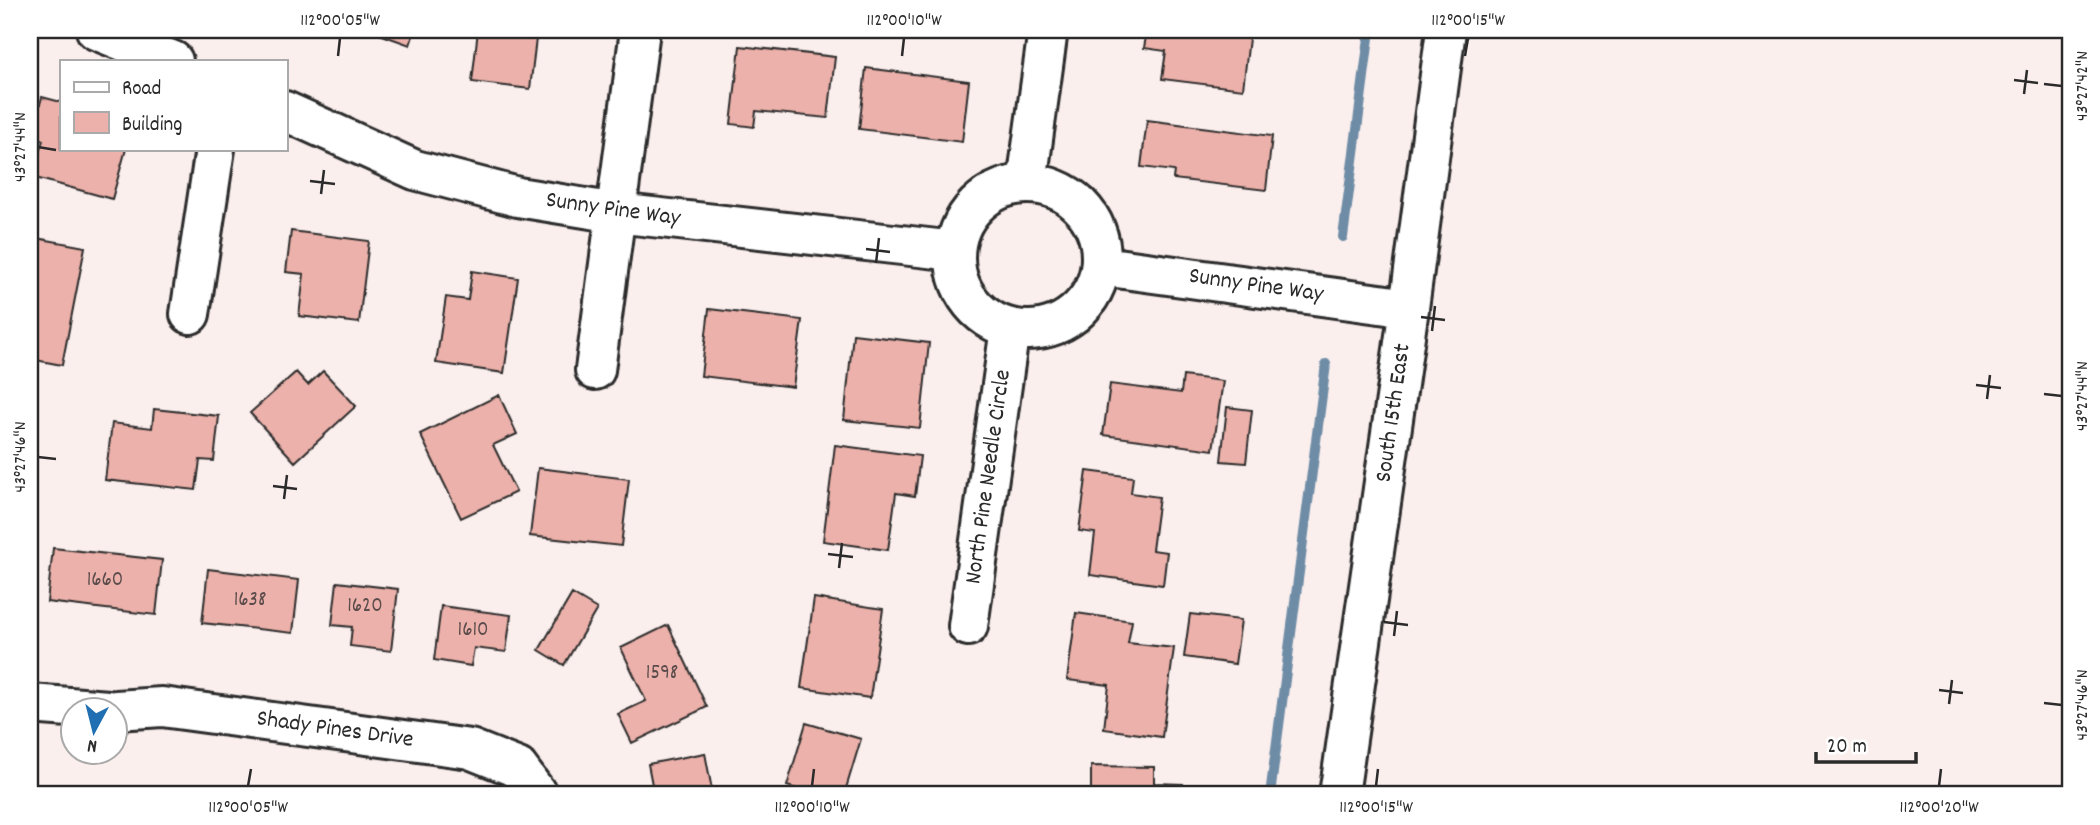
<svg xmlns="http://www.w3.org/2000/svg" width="2100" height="825" viewBox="0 0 2100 825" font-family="Dekko,sans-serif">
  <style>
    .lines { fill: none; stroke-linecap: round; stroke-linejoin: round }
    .stream { stroke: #6e8ca5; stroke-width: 10 }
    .building { fill: #ecb1aa; stroke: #2b2b2b; stroke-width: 2 }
    .minor-casing { stroke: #2b2b2b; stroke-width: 44 }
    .secondary-casing { stroke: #2b2b2b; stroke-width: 44 }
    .minor { stroke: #fff; stroke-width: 38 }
    .secondary { stroke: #fff; stroke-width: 38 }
    .ticks { fill: none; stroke: #2b2b2b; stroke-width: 2.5 }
    .labels { text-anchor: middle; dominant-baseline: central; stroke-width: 5; stroke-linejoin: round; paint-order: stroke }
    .number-label { font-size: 21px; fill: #5b4c4b }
    .street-label { font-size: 24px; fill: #2b2b2b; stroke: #fff }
    .neatline { fill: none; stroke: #2b2b2b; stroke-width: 2.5 }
    .ticks-label { font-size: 18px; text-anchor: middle; fill: #2b2b2b }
  </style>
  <rect width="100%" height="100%" fill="#fbefee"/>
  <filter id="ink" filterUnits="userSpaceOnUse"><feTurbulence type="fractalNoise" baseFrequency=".0143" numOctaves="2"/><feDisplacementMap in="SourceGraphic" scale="14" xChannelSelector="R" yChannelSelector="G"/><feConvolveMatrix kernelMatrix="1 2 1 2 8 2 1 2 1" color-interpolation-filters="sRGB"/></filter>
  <g filter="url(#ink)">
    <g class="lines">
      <!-- stream -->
      <path class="stream" d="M1343 237 1370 30
        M1270 795 1326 364"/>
    </g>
    <!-- building -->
    <path class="building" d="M368 30H415L410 45Z
      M478 30H537L530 89 472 82Z
      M1147 30H1250L1243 89 1162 79 1166 51 1144 48Z
      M740 46 835 57 828 118 756 111 754 127 731 124Z
      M866 68 969 81 962 142 859 129Z
      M42 97 61 102V149H126L112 199 32 177 43 140 31 137Z
      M1147 120 1272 136 1266 190 1173 179 1174 171 1141 167Z
      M291 231 369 241 359 323 299 316 304 274 286 272Z
      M31 237 85 247 62 365 30 359Z
      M472 271 518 278 504 373 436 363 446 297 468 300Z
      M709 309 802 320 793 387 701 376Z
      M853 334 929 343 920 428 844 420Z
      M323 371 356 406 295 462 250 413 296 372 308 385Z
      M1183 376 1223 381 1213 450 1103 435 1110 384 1181 393Z
      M499 395 517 434 493 445 516 492 461 518 420 434Z
      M1227 407 1252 410 1246 463 1221 461Z
      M154 409 219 416 214 461 200 460 196 490 105 480 112 423 152 428Z
      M835 445 920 456 915 496 896 493 888 550 823 541Z
      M538 468 629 479 621 546 530 536Z
      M1087 471 1133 477 1131 493 1159 497 1152 550 1167 552 1163 585 1090 575 1095 533 1079 531Z
      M53 548 162 560 156 615 47 602Z
      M208 569 299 580 293 633 202 623Z
      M337 582 398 589 391 651 350 646 352 627 332 625Z
      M572 594 597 609 564 665 539 650Z
      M814 598 883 609 870 698 801 688Z
      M441 606 511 615 506 652 474 648 471 666 434 660Z
      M1076 613 1132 621 1128 643 1174 648 1162 737 1104 729 1109 685 1067 680Z
      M1190 614 1241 620 1235 664 1184 657Z
      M668 625 707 707 632 743 618 714 646 701 621 648Z
      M806 723 861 739 844 795H817L787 786Z
      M705 753 713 795H654L648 764Z
      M1091 766 1154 767V783L1183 784V795H1091Z
      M167 789 220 795H167Z"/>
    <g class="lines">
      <!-- minor casing -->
      <g class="minor-casing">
        <path id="minor" d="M96 30 173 61
          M285 111 415 170 518 197 616 213 955 251
          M1027 183 1048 30
          M955 257a73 73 0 1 1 146 0a73 73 0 1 1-146 0Z
          M1102 266 1409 308
          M190 314 215 149
          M595 370 640 30
          M968 626 1010 328
          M30 704 108 710
          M116 710 162 707 470 749 518 768 538 795"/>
      </g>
      <!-- secondary casing -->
      <g class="secondary-casing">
        <path id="secondary" d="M1339 795 1409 308 1446 30"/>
      </g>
      <!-- minor -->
      <use href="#minor" class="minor"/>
      <!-- secondary -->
      <use href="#secondary" class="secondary"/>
    </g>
  </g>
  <!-- ticks -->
  <path class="ticks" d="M338 56 340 38M902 56 904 38M1465 56 1468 38M2014 80 2038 83M2044 84 2062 86M2024 94 2027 70M38 147 56 150M310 181 335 184M321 194 324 170M866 249 890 252M876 263 879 238M1421 317 1445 320M1432 331 1435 306M1976 385 2001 388M2044 394 2062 396M1987 399 1990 375M38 457 56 459M273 486 297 489M284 499 287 475M828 554 853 557M839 568 842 543M1384 622 1408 625M1394 636 1397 611M1939 690 1963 693M2044 703 2062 705M1949 704 1952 680M248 786 251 769M812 786 814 769M1376 786 1378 769M1939 786 1941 769"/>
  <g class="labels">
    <!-- number labels -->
    <g class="number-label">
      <text x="105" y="581">1660</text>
      <text x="250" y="601">1638</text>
      <text x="365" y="607">1620</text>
      <text x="473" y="631">1610</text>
      <text x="662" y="674">1598</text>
    </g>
    <!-- street labels -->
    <g class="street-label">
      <text transform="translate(613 210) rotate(8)">Sunny Pine Way</text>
      <text transform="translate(1256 286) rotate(8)">Sunny Pine Way</text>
      <text transform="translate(1394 413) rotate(-82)">South 15th East</text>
      <text transform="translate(989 477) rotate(-82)">North Pine Needle Circle</text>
      <text transform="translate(335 730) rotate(8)">Shady Pines Drive</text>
    </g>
  </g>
  <!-- margin -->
  <rect width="2100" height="825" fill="none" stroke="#fff" stroke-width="77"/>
  <!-- legend -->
  <rect x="60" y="60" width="228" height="91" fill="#ffffff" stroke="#aaaaaa" stroke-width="2"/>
  <rect x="74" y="82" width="35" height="10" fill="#ffffff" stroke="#aaaaaa" stroke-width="2"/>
  <text x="122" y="94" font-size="21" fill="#2b2b2b">Road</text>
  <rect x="74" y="112" width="35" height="21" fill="#ecb1aa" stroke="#aaaaaa" stroke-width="2"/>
  <text x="122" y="130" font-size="21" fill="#2b2b2b">Building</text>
  <!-- north arrow -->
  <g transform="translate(94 731) rotate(187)"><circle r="33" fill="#ffffff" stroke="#aaaaaa" stroke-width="2"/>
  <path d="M0-5L12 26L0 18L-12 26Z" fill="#1f6fb2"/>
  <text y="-10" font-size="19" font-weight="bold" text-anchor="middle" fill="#2b2b2b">N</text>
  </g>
  <!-- scale -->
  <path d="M1816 752v10h100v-10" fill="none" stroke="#2b2b2b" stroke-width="3.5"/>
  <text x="1827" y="752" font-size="21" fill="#2b2b2b" stroke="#ffffff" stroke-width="5" paint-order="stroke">20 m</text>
  <rect x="38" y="38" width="2024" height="748" class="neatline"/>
  <g class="ticks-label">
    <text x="340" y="25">112°00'05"W</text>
    <text x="904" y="25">112°00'10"W</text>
    <text x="1468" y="25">112°00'15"W</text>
    <text transform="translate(2081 86) rotate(-90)" y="6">43°27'42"N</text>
    <text transform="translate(19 147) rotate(-90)" y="6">43°27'44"N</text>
    <text transform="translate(2081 396) rotate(-90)" y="6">43°27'44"N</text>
    <text transform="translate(19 457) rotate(-90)" y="6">43°27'46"N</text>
    <text transform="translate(2081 705) rotate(-90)" y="6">43°27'46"N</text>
    <text x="248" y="812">112°00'05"W</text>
    <text x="812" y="812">112°00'10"W</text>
    <text x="1376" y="812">112°00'15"W</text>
    <text x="1939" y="812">112°00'20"W</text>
  </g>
</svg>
